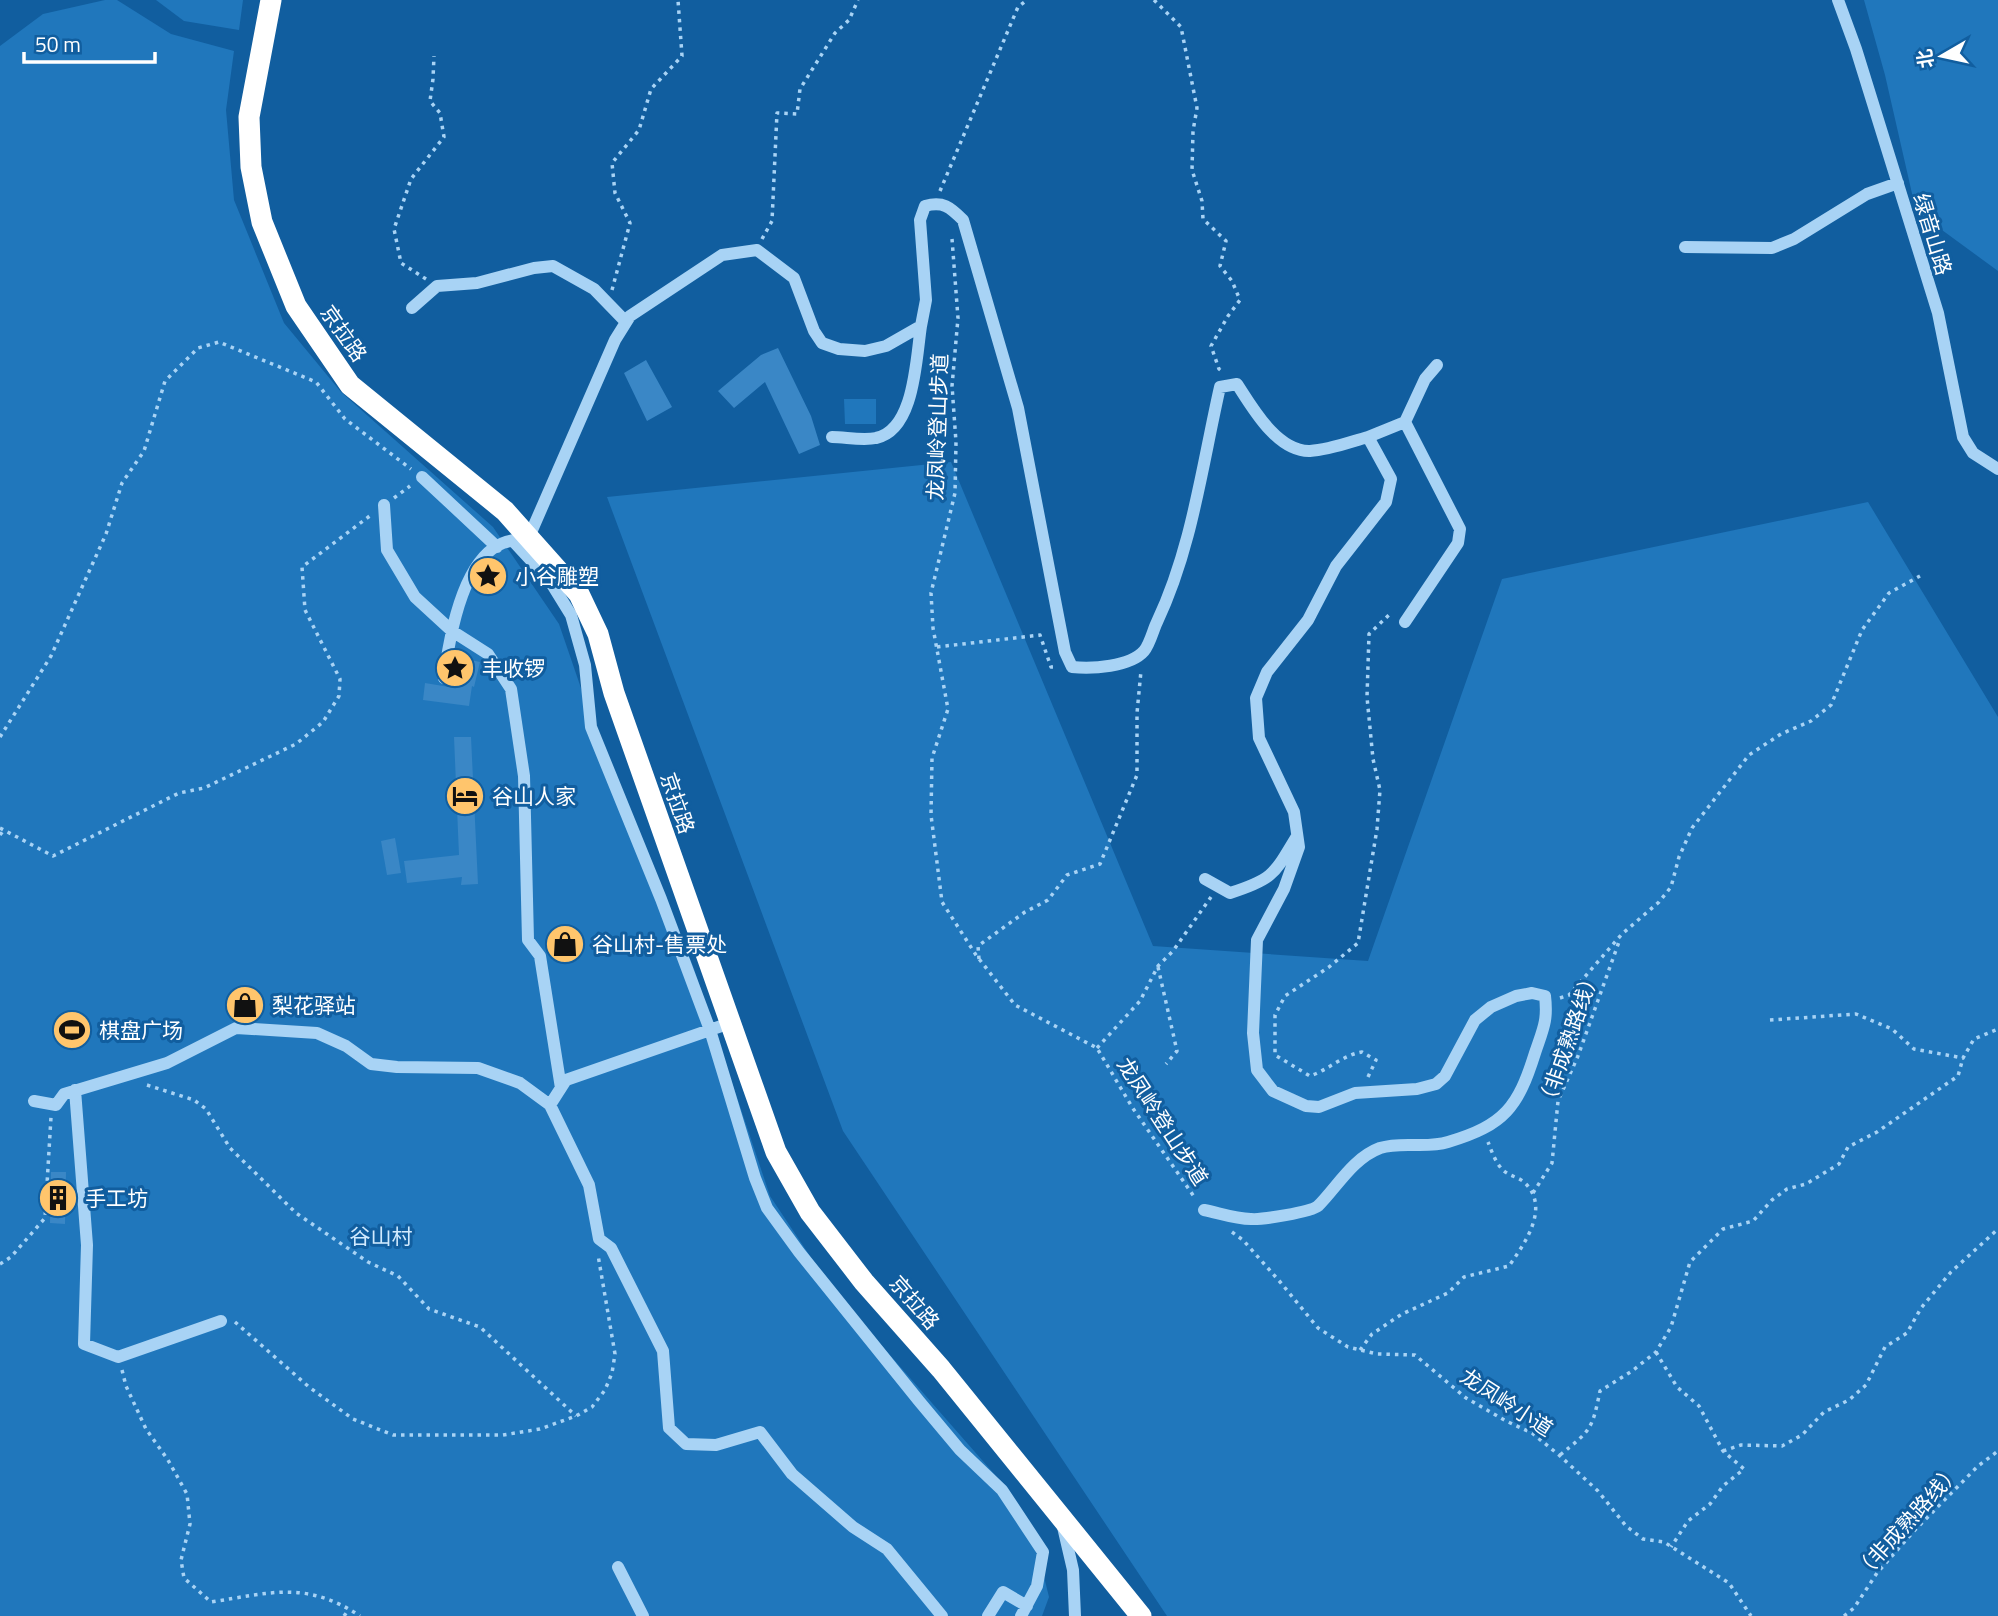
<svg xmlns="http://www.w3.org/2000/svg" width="1998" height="1616" viewBox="0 0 1998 1616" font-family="'Titillium Web','Noto Sans SC',sans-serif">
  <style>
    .green { fill: #2077bc }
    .building { fill: #3a87c6 }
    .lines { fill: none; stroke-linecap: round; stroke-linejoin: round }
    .path { stroke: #a8d3f5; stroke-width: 3.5; stroke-dasharray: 3.5 5; stroke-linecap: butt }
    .minor { stroke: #a8d3f5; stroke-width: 12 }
    .highway { stroke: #fff; stroke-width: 21 }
    .labels { text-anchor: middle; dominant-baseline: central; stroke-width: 6; stroke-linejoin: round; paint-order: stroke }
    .street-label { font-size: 21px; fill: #fff; stroke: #115e9f }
    .poi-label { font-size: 21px; fill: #fff; stroke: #115e9f; text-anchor: start }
    .park-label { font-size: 21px; fill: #d1eafe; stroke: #115e9f }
  </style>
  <rect width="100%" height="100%" fill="#115e9f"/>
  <!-- green -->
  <path class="green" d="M105 0H117L171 34 234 51 226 110 234 200 284 323 341 392 493 527 559 624 594 726 693 966 770 1196 832 1289 1010 1492 1033 1532 1049 1597 1042 1616H0V46L43 14Z
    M156 0H243L239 30 184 21Z
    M1864 0H1998V271L1916 211 1885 75Z
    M844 399H876V424H845Z
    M951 462 1153 946 1368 961 1502 579 1868 502 1998 717V1616H1167L843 1131 607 497Z"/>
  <!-- building -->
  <path class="building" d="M778 348 811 416 820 445 799 454 765 382 734 408 718 391 761 355Z
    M646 360 672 407 647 421 624 373Z
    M462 658 480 662 474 687 472 686 469 706 423 700 425 683 455 688Z
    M454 737H471L478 884 461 885 462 877 407 883 404 861 459 855Z
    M395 838 401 873 387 875 381 841Z
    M251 992 254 1016 238 1018 235 994Z
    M51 1172H66L65 1224 50 1223Z"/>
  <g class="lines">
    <!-- path -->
    <path class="path" d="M1154 0 1181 27 1197 108 1193 131 1192 170 1202 201 1203 219 1226 241 1220 266 1232 281 1240 300 1228 316 1211 346 1219 369 1224 373
      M940 191 1018 7 1027 0
      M762 239 772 221 777 113 797 114 800 89 835 33 849 20 858 0
      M952 239 958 318 952 386 956 442 955 493 931 593 933 628 948 709 932 758 931 815 942 902 976 955 1015 1005 1097 1048 1132 1107 1195 1198
      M426 279 401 263 394 229 411 179 444 137 440 113 430 101 433 79 434 56
      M612 290 630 223 615 193 612 163 639 130 651 89 682 56 678 0
      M394 498 410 486
      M937 647 1040 635 1051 667H1056
      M0 737 51 656 106 534 122 483 144 451 165 381 198 348 219 342 316 382 345 419 411 469
      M0 828 53 856 179 793 204 788 296 744 323 722 339 696 340 679 305 610 302 567 371 515
      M0 835 4 830
      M979 959 978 946 1025 912 1048 900 1067 875 1100 864 1137 775V713L1141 671
      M1158 967 1177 1051 1166 1064
      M1560 998 1569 995 1622 934 1659 902 1671 887 1679 857 1692 828 1749 755 1781 734 1811 721 1831 705 1862 630 1889 593 1920 576
      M1770 1020 1856 1014 1892 1029 1914 1049 1963 1058 1974 1039 1998 1029
      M1097 1048 1140 1001 1158 966 1173 951 1211 897
      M1368 1077 1376 1060 1362 1052C1343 1055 1328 1070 1310 1076L1275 1055V1015L1285 996 1329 967 1358 943 1377 829 1380 790 1373 759 1367 697 1369 634 1392 612
      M147 1085 194 1100 206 1109 230 1148 296 1213 368 1262 398 1276 429 1309 480 1327 576 1416
      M1533 1193 1552 1163 1558 1101 1578 1056 1620 939
      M1232 1232 1243 1240 1281 1283 1318 1328 1348 1347 1377 1354 1415 1355 1466 1398 1506 1421 1532 1433 1559 1455 1598 1491 1626 1526 1643 1539 1664 1542 1729 1583 1751 1616
      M0 1264 11 1257 45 1218 51 1117
      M235 1322 309 1387 353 1419 393 1435H503L540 1429 576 1416 592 1407 605 1390 612 1373 615 1354 598 1255
      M1360 1350 1372 1334 1402 1314 1448 1293 1464 1277 1509 1266C1525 1243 1551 1207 1524 1182 1518 1177 1510 1176 1504 1171 1496 1164 1492 1152 1488 1142
      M1656 1352 1677 1387 1699 1406 1723 1451 1744 1469 1723 1486 1710 1504 1688 1521 1671 1547
      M122 1370 126 1386 146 1429 168 1460 187 1494 190 1524 181 1560 184 1578 211 1602C270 1593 306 1580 360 1616
      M1723 1451 1741 1445 1782 1446 1802 1435 1824 1412 1849 1400 1866 1385 1885 1347 1907 1333 1921 1308 1951 1272 1998 1229
      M1560 1455C1591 1430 1592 1430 1600 1391L1632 1371 1656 1352 1671 1327 1690 1262 1723 1229 1753 1221 1772 1200 1787 1189 1806 1184 1839 1164 1848 1147 1877 1132 1958 1076 1963 1058
      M344 1616 349 1609
      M1844 1616 1854 1608 1877 1573 1914 1531 1978 1466 1998 1451"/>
    <!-- minor -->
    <path class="minor" d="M1838 0 1856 49 1938 313 1963 437 1973 453 1998 469
      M1685 247 1772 248 1794 239 1867 194 1898 183
      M412 308 437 286 477 283 534 268 553 266 594 289 626 322
      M1405 422 1460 529 1458 543 1405 622
      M832 437C845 437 863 441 876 438 915 430 916 358 921 326
      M1368 437 1405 422 1425 379 1437 365
      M422 477 497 547
      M384 505 387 550 415 597 452 631 488 654 511 689 524 776 528 940 540 956 561 1088
      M513 541 550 581 571 615 585 665 591 727 661 899 710 1030 755 1178 767 1208 799 1252 919 1401 960 1450 1002 1490 1043 1552 1037 1586 1021 1616
      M444 678C449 639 462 559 503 543 511 540 521 539 529 537L615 340 630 316 722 255 757 250 794 278 814 331 822 343 839 349 865 351 886 346 921 326 926 300 920 220 925 206C943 201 950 207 963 220L1018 408 1065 652 1072 667C1092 669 1130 667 1144 651 1150 644 1153 630 1157 622 1192 548 1202 466 1220 387L1237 384C1252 407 1277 452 1310 451 1329 450 1350 442 1368 437L1391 479 1386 502 1336 566 1308 620 1267 672 1256 698 1259 738 1294 812 1299 847 1284 889 1257 940 1253 1033 1257 1070 1273 1091 1306 1106 1319 1107 1355 1093 1417 1089 1436 1084 1445 1076 1475 1020 1491 1007 1516 996 1532 993 1545 996C1548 1021 1543 1029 1535 1053 1518 1107 1505 1125 1448 1142 1426 1149 1402 1141 1380 1148 1353 1158 1337 1187 1318 1206 1311 1212 1261 1220 1251 1219 1235 1219 1219 1213 1204 1210
      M1205 879 1230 893C1274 879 1274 874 1297 836
      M730 1023 566 1080 550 1105 589 1185 599 1239 611 1248 663 1351 669 1428 686 1444 716 1445 760 1432 792 1474 853 1527 887 1549 942 1616
      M75 1090 87 1245 84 1344 118 1357 221 1321
      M34 1101 56 1105 64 1094 167 1063 236 1028 317 1033 346 1046 371 1064 397 1067 478 1068 520 1083 550 1105
      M1063 1527 1073 1570 1075 1616
      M618 1567 643 1616
      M988 1616 1003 1592 1027 1606"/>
    <!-- highway -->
    <path class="highway" d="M271 0 249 117 251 167 262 222 296 306 350 385 505 511 579 594 598 634 614 693 776 1152 810 1212 864 1282 941 1369 1141 1616"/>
  </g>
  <!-- icons -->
  <defs>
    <g id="sight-disc" transform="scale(2.0125)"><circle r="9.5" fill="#ffc56c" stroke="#115e9f"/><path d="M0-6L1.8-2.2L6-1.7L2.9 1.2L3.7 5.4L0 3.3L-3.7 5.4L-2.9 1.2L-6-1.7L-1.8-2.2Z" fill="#111"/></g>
    <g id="hotel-disc" transform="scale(2.0125)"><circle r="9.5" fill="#ffc56c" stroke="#115e9f"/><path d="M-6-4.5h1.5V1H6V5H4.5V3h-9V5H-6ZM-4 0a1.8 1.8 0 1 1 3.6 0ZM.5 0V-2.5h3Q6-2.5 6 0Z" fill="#111"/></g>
    <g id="shop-disc" transform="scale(2.0125)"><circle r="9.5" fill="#ffc56c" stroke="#115e9f"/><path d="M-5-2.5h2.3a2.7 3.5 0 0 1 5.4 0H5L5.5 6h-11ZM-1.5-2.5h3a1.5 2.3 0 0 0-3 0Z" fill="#111"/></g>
    <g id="stadium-disc" transform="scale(2.0125)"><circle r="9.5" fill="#ffc56c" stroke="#115e9f"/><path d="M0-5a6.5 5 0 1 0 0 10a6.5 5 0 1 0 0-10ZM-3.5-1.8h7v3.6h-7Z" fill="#111"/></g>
    <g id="building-disc" transform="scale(2.0125)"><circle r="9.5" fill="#ffc56c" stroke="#115e9f"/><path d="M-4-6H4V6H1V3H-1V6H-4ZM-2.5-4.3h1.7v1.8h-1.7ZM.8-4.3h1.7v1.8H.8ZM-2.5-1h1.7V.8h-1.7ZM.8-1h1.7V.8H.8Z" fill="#111"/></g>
  </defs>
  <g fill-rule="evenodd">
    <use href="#sight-disc" x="488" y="576"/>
    <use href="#sight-disc" x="455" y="668"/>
    <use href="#hotel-disc" x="465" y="796"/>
    <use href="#shop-disc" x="565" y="944"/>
    <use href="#shop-disc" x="245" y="1005"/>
    <use href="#stadium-disc" x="72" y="1030"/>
    <use href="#building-disc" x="58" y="1198"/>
  </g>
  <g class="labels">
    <!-- street labels -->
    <g class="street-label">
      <text transform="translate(1933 234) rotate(73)">绿音山路</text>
      <text transform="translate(344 333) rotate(55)">京拉路</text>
      <text transform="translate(937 427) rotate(-88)">龙凤岭登山步道</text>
      <text transform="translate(678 803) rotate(71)">京拉路</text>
      <text transform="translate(1568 1039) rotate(-71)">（非成熟路线）</text>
      <text transform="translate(1163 1121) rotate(57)">龙凤岭登山步道</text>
      <text transform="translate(915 1302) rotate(49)">京拉路</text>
      <text transform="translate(1507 1402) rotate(33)">龙凤岭小道</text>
      <text transform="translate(1907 1521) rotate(-48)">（非成熟路线）</text>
    </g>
    <!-- poi labels -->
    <g class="poi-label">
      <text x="515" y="576">小谷雕塑</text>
      <text x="482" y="668">丰收锣</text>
      <text x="492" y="796">谷山人家</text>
      <text x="592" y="944">谷山村-售票处</text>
      <text x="272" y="1005">梨花驿站</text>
      <text x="99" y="1030">棋盘广场</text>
      <text x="85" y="1198">手工坊</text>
    </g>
    <!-- park labels -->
    <g class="park-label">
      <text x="381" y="1236">谷山村</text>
    </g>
  </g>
  <!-- north arrow -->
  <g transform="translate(1942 56) rotate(261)" stroke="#115e9f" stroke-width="5" paint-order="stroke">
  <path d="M0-5L12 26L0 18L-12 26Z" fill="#ffffff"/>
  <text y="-10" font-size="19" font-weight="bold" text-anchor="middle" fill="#ffffff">北</text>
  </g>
  <!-- scale -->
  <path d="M24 52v10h131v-10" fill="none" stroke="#ffffff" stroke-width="3.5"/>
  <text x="35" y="52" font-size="21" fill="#ffffff" stroke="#115e9f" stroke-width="5" paint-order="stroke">50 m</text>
</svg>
